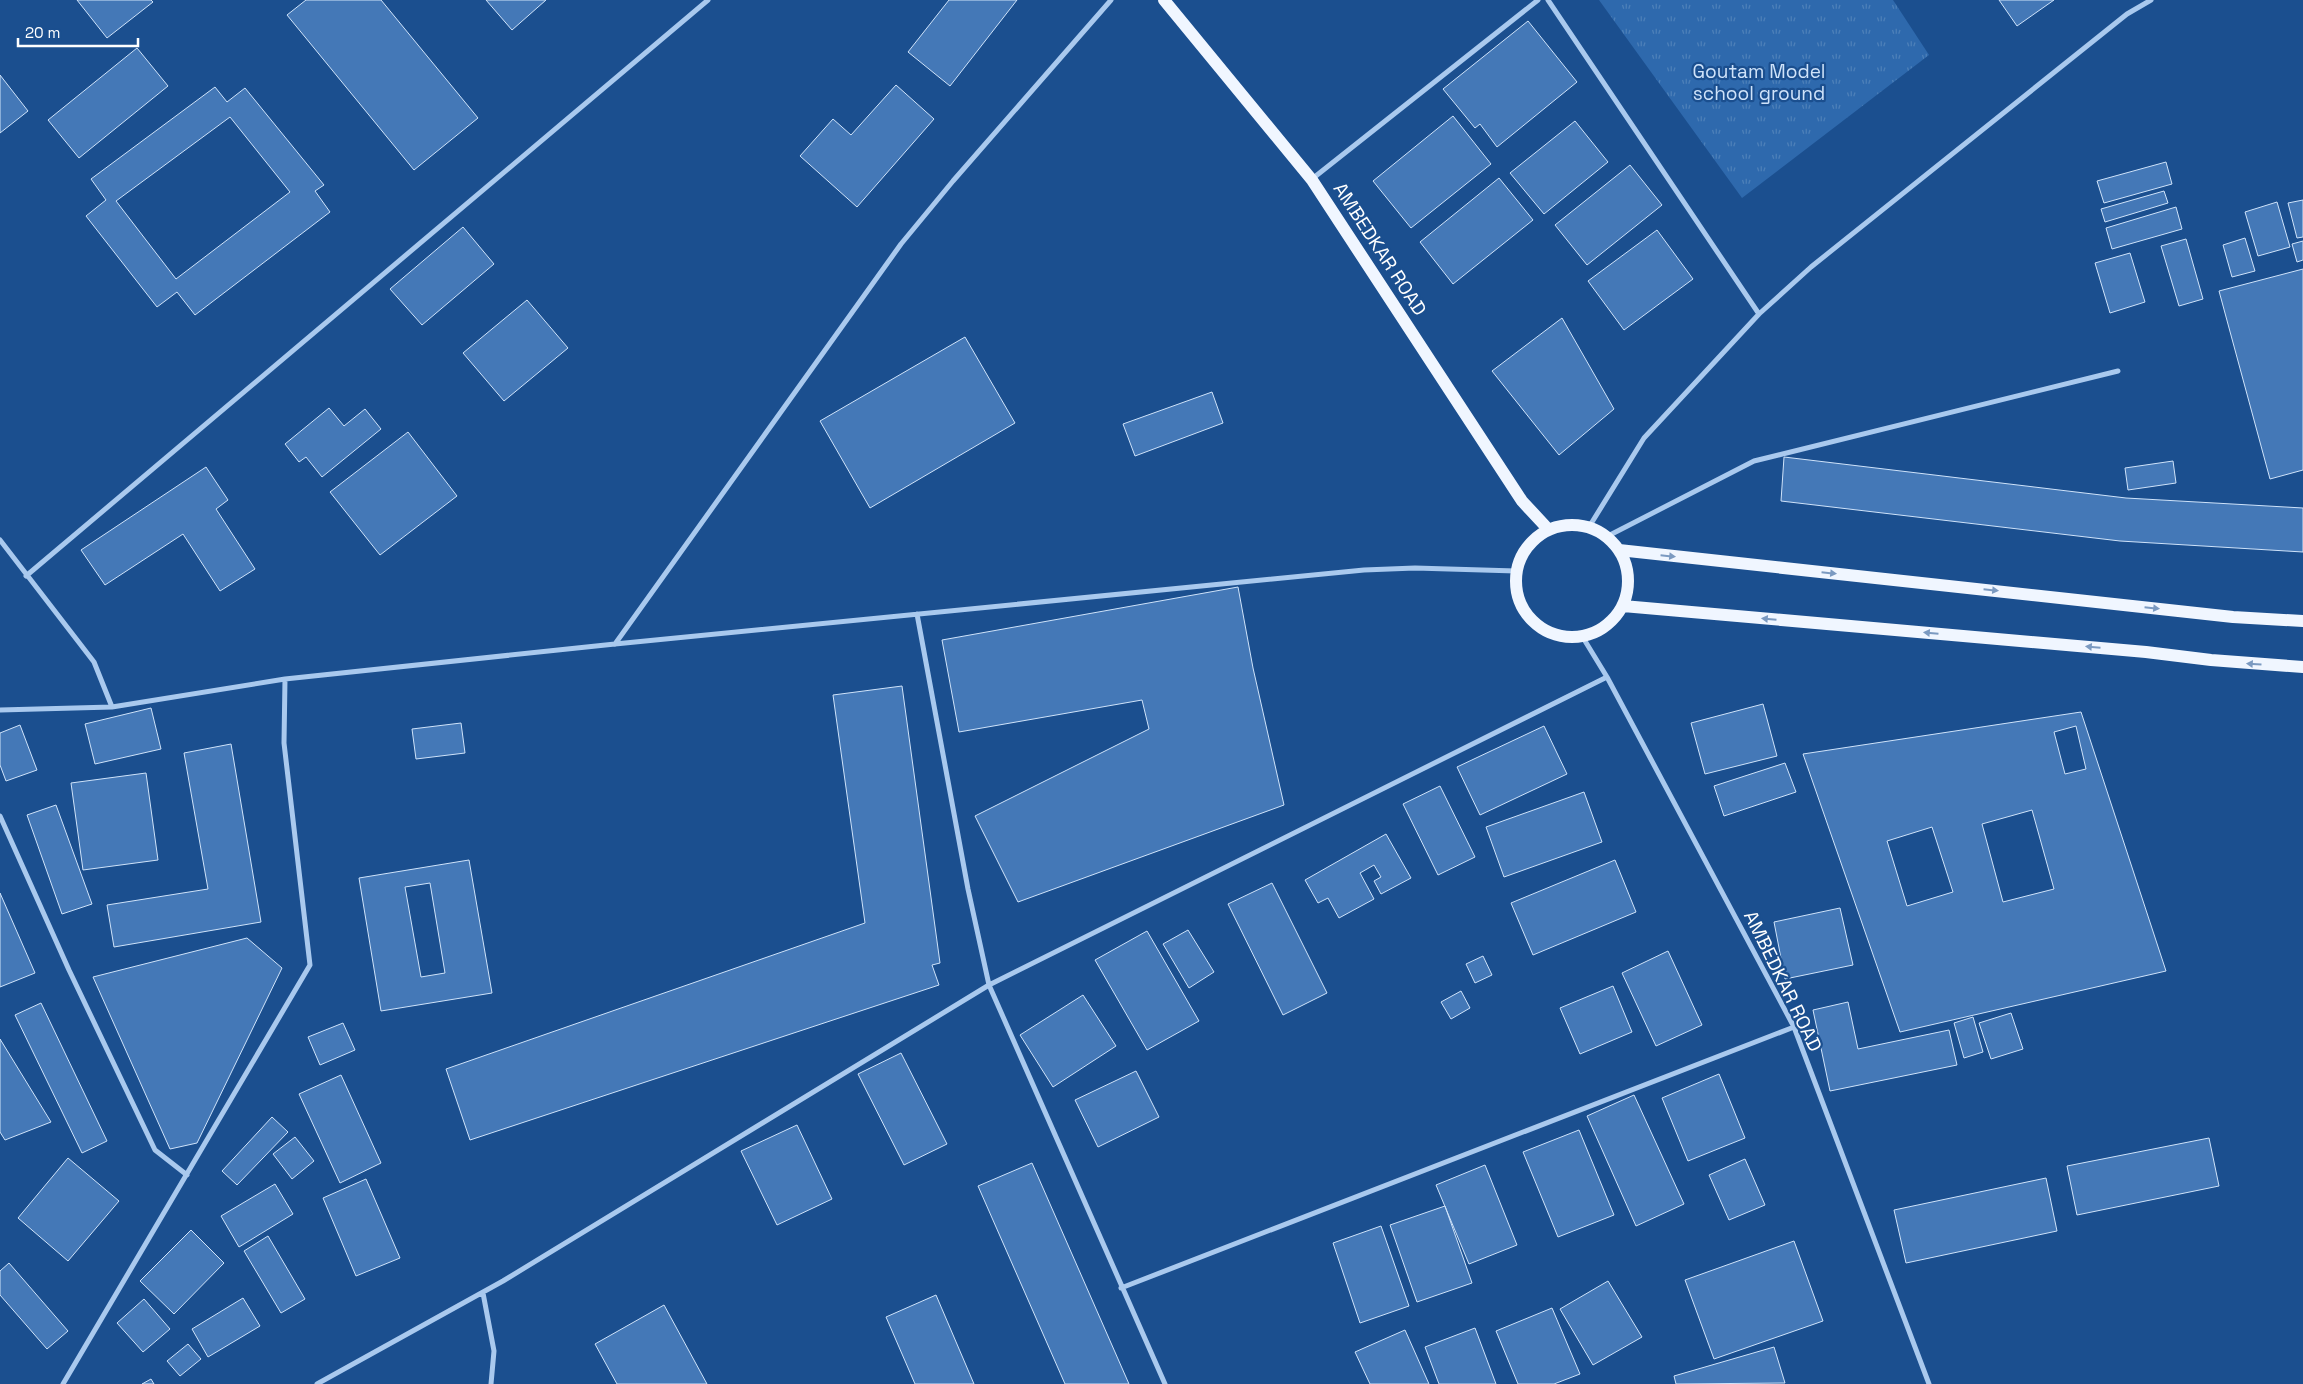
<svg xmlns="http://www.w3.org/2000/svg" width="2303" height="1384" viewBox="0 0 2303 1384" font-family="'Space Grotesk',sans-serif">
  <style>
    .park { fill: url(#park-tufts) }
    .building { fill: #4478b7; stroke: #cfe3fa; fill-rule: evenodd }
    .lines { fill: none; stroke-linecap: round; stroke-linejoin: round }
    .minor { stroke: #a9c9ee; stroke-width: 5 }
    .primary { stroke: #f0f6ff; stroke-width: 12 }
    .oneway { fill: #7b9ac1 }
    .labels { text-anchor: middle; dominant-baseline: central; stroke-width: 4.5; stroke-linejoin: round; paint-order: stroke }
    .park-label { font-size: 19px; fill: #cfe3fa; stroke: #1b4f8f }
    .street-label { font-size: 19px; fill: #fff; stroke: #1b4f8f }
  </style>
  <defs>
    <pattern id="park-tufts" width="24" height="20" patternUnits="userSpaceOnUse" patternTransform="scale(1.25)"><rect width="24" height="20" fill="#2e69ad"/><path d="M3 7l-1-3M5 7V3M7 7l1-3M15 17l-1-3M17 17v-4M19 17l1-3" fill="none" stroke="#4d80b9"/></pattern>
  </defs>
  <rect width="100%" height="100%" fill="#1b4f8f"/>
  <!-- park -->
  <path class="park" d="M1599 0H1893L1929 55 1742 198Z"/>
  <!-- building -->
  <path class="building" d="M77 0H151L153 2 107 38Z
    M306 0H381L478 118 414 170 287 15Z
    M486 0H546L512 30Z
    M949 0H1017L950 86 908 52Z
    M1999 0H2054L2017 26Z
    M1528 21 1577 82 1497 147 1480 124 1475 128 1443 89Z
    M137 48 168 86 79 158 48 120Z
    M0 75 28 111 0 133Z
    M896 85 934 119 857 207 800 156 833 119 851 135Z
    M215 87 227 102 245 88 324 185 315 191 330 212 195 315 177 292 157 307 86 216 106 200 91 179ZM230 117 290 192 176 279 116 201Z
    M1453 116 1491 164 1411 228 1373 181Z
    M1575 121 1608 162 1544 214 1510 173Z
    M2166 162 2172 184 2104 203 2097 181Z
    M1630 165 1662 205 1587 265 1555 225Z
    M1499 178 1533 220 1453 284 1420 242Z
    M2164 191 2168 203 2105 222 2101 209Z
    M2303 200V237L2297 238 2288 203Z
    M2277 202 2290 247 2258 256 2245 212Z
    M2176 207 2182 229 2112 249 2106 228Z
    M463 227 494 264 422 325 390 289Z
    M1657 230 1693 279 1624 330 1588 281Z
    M2245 238 2255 271 2232 277 2223 245Z
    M2186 239 2203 299 2179 306 2161 246Z
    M2303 241V260L2297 262 2292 244Z
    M2130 253 2145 302 2110 313 2095 263Z
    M2303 269V470L2270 479 2219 291Z
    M527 300 568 348 504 401 463 353Z
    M1562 318 1614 409 1559 455 1492 371Z
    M965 337 1015 423 870 508 820 421Z
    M1212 392 1223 423 1135 456 1123 424Z
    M329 408 344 426 365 409 381 429 322 477 306 457 299 462 285 444Z
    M408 432 457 496 380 555 330 492Z
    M1784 457 2126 498 2303 508V552L2120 541 1781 501Z
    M2173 461 2176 483 2128 490 2125 468Z
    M206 467 228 500 216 509 255 569 220 591 183 534 105 585 81 550Z
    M1238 587 1253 668 1284 805 1018 902 975 816 1149 729 1142 700 959 732 942 640Z
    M902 686 940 963 932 965 939 985 470 1140 446 1069 865 923 833 695Z
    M1763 704 1777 756 1705 774 1691 723Z
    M151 708 161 749 95 764 85 724Z
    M2081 712 2166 971 1900 1032 1803 754Z
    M461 723 465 753 416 759 412 729Z
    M20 725 37 770 6 781 0 765V733Z
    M1544 726 1567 774 1480 815 1457 767Z
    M2076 726 2086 769 2065 774 2054 732Z
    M231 744 261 922 114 947 107 905 208 889 184 753Z
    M1785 763 1796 792 1724 816 1714 786Z
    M146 773 158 860 83 870 71 783Z
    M1440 786 1475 857 1438 875 1403 804Z
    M1584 792 1602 842 1504 877 1486 827Z
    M56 805 92 904 62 914 27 815Z
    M2032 810 2054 889 2003 902 1982 824Z
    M1932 827 1953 892 1907 906 1887 841Z
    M1386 834 1411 878 1381 894 1374 881 1381 877 1374 865 1360 873 1374 899 1339 918 1328 898 1318 903 1305 880Z
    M469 860 492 993 381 1011 359 878ZM430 883 445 973 421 977 405 887Z
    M1615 860 1636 912 1533 955 1511 903Z
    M1272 883 1327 993 1283 1015 1228 904Z
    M0 893 35 973 0 987Z
    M1840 908 1853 965 1785 979 1774 922Z
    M1188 930 1214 972 1189 988 1163 944Z
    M1147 931 1199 1021 1147 1050 1095 960Z
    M247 938 282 968 197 1143 170 1149 93 977Z
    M1668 951 1702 1025 1656 1046 1622 973Z
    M1483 956 1492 975 1475 983 1466 964Z
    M1613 986 1632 1032 1580 1054 1560 1008Z
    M1461 991 1470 1008 1451 1019 1441 1002Z
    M1083 995 1116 1046 1053 1087 1020 1035Z
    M1848 1002 1858 1049 1949 1030 1957 1065 1830 1091 1813 1010Z
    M41 1003 107 1141 82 1153 15 1015Z
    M2011 1013 2023 1049 1991 1059 1979 1023Z
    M1973 1017 1983 1052 1964 1058 1954 1023Z
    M343 1023 355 1050 320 1065 308 1037Z
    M0 1039 51 1122 5 1140 0 1132Z
    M901 1053 947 1144 904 1165 858 1074Z
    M1136 1071 1159 1117 1098 1147 1075 1100Z
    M1719 1074 1745 1138 1688 1161 1662 1098Z
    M341 1075 381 1163 340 1183 299 1094Z
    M1634 1095 1684 1204 1636 1226 1587 1116Z
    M272 1117 288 1132 237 1185 222 1171Z
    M797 1125 832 1199 777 1225 741 1151Z
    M1579 1130 1614 1215 1558 1237 1523 1152Z
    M295 1137 314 1161 292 1179 273 1154Z
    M2209 1138 2219 1186 2077 1215 2067 1166Z
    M68 1158 119 1201 68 1261 18 1218Z
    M1745 1159 1765 1205 1729 1220 1709 1175Z
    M1032 1163 1129 1384H1065L978 1186Z
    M1485 1165 1517 1245 1469 1264 1436 1185Z
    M2046 1178 2057 1231 1906 1263 1894 1210Z
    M366 1179 400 1258 356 1276 323 1198Z
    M275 1184 293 1214 239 1247 221 1216Z
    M1445 1206 1472 1283 1417 1302 1390 1225Z
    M1381 1226 1409 1306 1360 1323 1333 1243Z
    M191 1230 224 1263 174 1314 140 1281Z
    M268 1236 305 1299 281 1313 244 1251Z
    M1794 1241 1823 1321 1714 1359 1685 1280Z
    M9 1263 68 1331 47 1349 0 1295V1271Z
    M1608 1281 1642 1337 1593 1365 1560 1309Z
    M936 1295 974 1384H915L886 1317Z
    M243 1298 260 1326 208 1357 192 1329Z
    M144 1299 170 1329 143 1352 117 1323Z
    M664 1305 707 1384H617L595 1344Z
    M1552 1308 1580 1374 1554 1384H1518L1496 1331Z
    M1475 1328 1496 1384H1439L1425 1347Z
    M1405 1330 1429 1384H1370L1355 1352Z
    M188 1344 201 1359 180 1376 167 1361Z
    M1774 1347 1785 1383 1676 1384 1674 1376Z
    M151 1379 154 1384H142Z"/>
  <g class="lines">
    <!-- minor -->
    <path class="minor" d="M1548 0 1759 314
      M1312 179 1538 0
      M1589 527 1644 438 1759 314 1811 267 2127 14 2151 0
      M1606 537 1754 461 2118 371
      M0 540 94 662 112 707
      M26 576 708 0
      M917 614 968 889 989 985 1165 1384
      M1582 636 1607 677 1794 1027 1929 1384
      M615 644 901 244 953 181 1111 0
      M0 710 112 707 285 679 615 644 1364 570 1415 568 1516 571
      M0 816 69 970 155 1150 187 1175
      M1121 1288 1794 1027
      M483 1293 494 1351 491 1384
      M63 1384 310 965 284 743 285 679
      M317 1384 503 1281 989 985 1607 677"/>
    <!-- primary -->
    <path class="primary" d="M1164 0 1312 180 1522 501 1548 529
      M1516 581a56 56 0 1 1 112 0a56 56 0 1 1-112 0Z
      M1619 550 2233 617 2303 621
      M1623 606 2146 652 2211 660 2303 667"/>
  </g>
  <!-- one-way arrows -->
  <defs><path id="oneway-solid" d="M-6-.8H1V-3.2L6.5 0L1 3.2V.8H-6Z" transform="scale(1.25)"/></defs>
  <g class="oneway">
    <use href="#oneway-solid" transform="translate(1668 556) rotate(6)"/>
    <use href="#oneway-solid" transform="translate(1829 573) rotate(6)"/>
    <use href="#oneway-solid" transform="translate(1991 590) rotate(6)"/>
    <use href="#oneway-solid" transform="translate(2152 608) rotate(6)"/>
    <use href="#oneway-solid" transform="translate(1769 619) rotate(-175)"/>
    <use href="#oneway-solid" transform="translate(1931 633) rotate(-175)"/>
    <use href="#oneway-solid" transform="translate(2093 647) rotate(-175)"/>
    <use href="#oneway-solid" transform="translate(2254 664) rotate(-176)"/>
  </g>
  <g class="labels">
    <!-- park labels -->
    <g class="park-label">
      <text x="1759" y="71">Goutam Model<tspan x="1759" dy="22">school ground</tspan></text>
    </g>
    <!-- street labels -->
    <g class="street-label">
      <text transform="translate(1380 249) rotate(57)">AMBEDKAR ROAD</text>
      <text transform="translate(1783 981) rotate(64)">AMBEDKAR ROAD</text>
    </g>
  </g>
  <!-- scale -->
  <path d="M18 38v8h120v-8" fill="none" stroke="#ffffff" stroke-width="2.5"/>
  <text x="25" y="38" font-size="15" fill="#ffffff" stroke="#1b4f8f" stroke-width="4" paint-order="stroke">20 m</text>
</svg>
